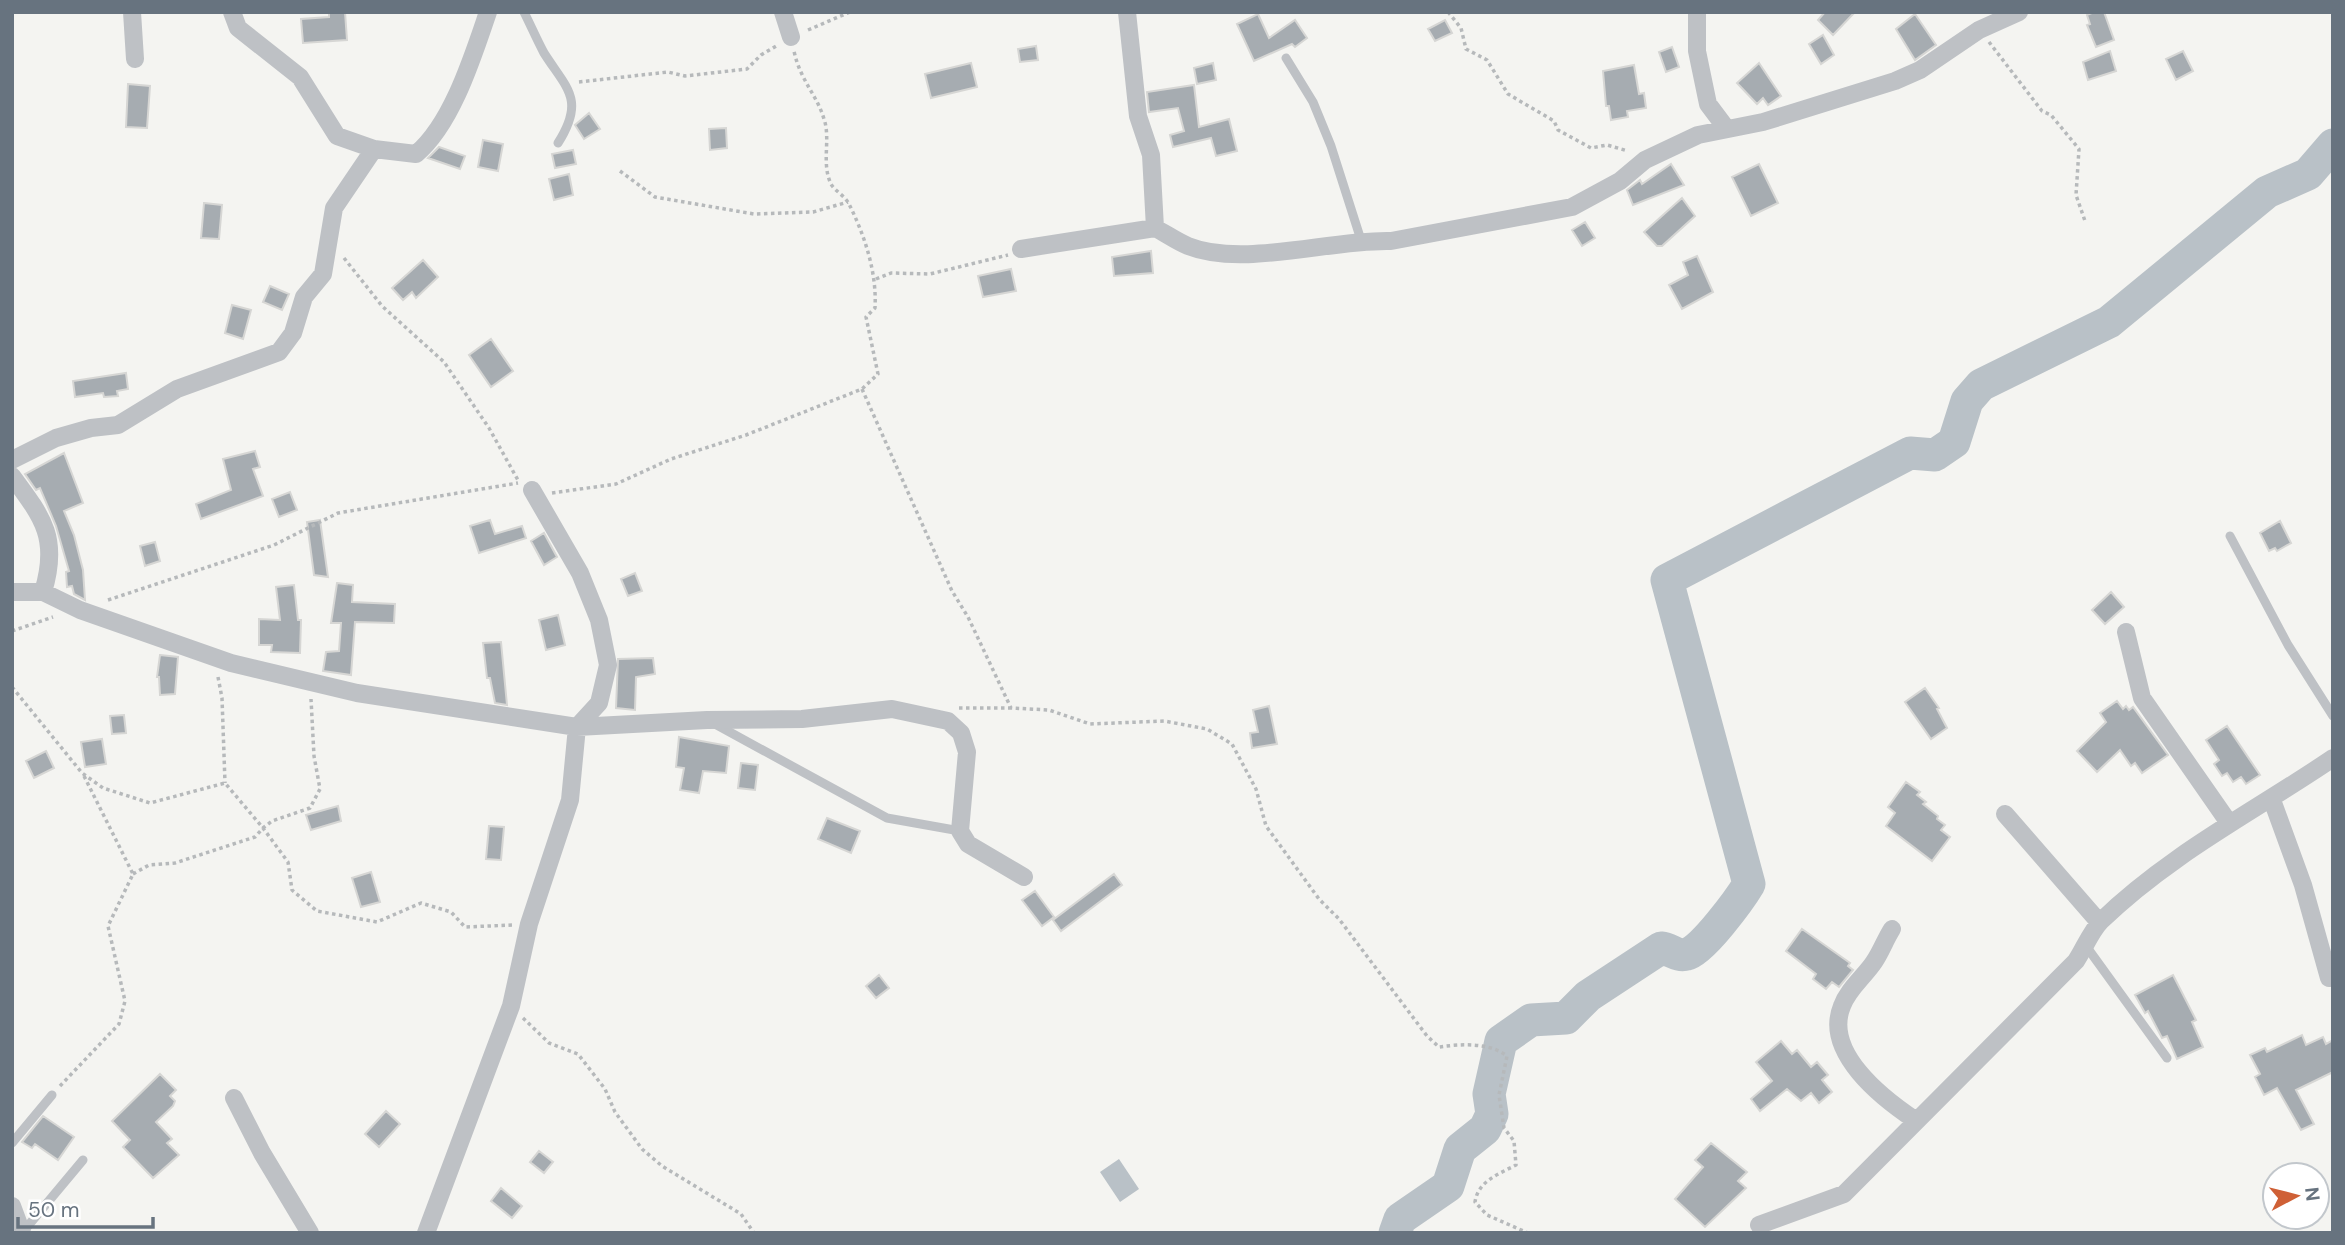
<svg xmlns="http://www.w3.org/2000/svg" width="2345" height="1245" viewBox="0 0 2345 1245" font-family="'DM Sans',sans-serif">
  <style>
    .water { fill: #b9c1c7 }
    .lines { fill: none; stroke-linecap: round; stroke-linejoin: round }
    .river { stroke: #b9c1c7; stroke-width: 33 }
    .building { fill: #a6acb1; stroke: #d6d6d4; stroke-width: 2 }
    .path { stroke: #b6b9bb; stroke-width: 3.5; stroke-dasharray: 3.5 3.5; stroke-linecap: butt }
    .lane { stroke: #bec1c5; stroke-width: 9 }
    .street { stroke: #bec1c5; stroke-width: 18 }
  </style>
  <rect width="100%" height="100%" fill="#f4f4f1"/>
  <!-- water -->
  <path class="water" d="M1119 1159 1139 1189 1120 1202 1100 1172Z"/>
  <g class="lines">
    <!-- river -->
    <path class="river" d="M1395 1233 1400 1219 1448 1186 1460 1149 1485 1129 1492 1114 1489 1094 1501 1041 1531 1020 1566 1018 1588 996 1661 948C1671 949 1677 957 1687 954 1702 951 1740 899 1749 884L1667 580 1910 453 1935 455 1954 442 1967 401 1981 385 2109 322 2267 192 2308 174 2333 145"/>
  </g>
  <!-- building -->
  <path class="building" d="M329 12H345L347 40 303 43 301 19 329 17Z
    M1825 12H1855L1833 35 1818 20Z
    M2094 12H2104L2114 40 2096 47 2087 25 2090 24 2087 15Z
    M1258 14 1269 38 1295 20 1307 38 1295 47 1292 44 1254 61 1237 24Z
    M1915 14 1936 45 1915 60 1896 29Z
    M1445 20 1452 33 1435 41 1428 29Z
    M1823 35 1834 55 1821 64 1809 44Z
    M1036 46 1038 60 1020 62 1018 49Z
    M1672 47 1679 67 1666 72 1659 52Z
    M2110 51 2116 71 2088 80 2083 62Z
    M2183 51 2193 71 2176 80 2166 59Z
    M971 63 977 87 931 98 925 74Z
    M1213 63 1216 80 1197 84 1194 68Z
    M1759 63 1781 96 1768 105 1763 98 1757 104 1737 83Z
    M1634 65 1639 94 1644 93 1646 108 1627 111 1628 117 1611 120 1609 106H1606L1603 71Z
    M128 84 150 86 147 128 126 127Z
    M1194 85 1199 127 1229 119 1237 151 1216 156 1211 138 1173 147 1170 135 1184 131 1178 108 1149 112 1147 92Z
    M589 113 600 129 584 139 575 125Z
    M726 128 727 148 710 150 709 129Z
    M483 140 503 144 498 171 478 167Z
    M439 147 465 156 460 169 428 158Z
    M573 150 576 164 555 168 552 154Z
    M1671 164 1684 185 1633 205 1627 190 1640 180 1642 184Z
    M1759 164 1778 203 1751 216 1732 177Z
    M569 174 573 195 554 200 549 179Z
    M1682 198 1695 216 1662 246H1657L1644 232Z
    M204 203 222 205 219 239 201 238Z
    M1585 222 1595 238 1582 246 1572 230Z
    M1151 251 1153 273 1114 276 1112 257Z
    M1697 256 1713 292 1682 309 1669 285 1688 275 1683 262Z
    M423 260 438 277 416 298 412 292 403 300 392 288Z
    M1011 269 1016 291 983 297 978 276Z
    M270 286 289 294 282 310 263 302Z
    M232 305 251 310 243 339 225 333Z
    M491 339 513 371 491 387 469 355Z
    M126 373 128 389 117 391 118 396 104 397 103 393 75 397 73 381Z
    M255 451 260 467 253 469 263 496 201 519 196 504 231 490 223 459Z
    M64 453 83 503 64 511 74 535 83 570 85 600 74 594 72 586 67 587 66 572 69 571 56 526 40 488 36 490 25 474Z
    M290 492 297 510 279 517 272 499Z
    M320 520 328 577 314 575 307 522Z
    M490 520 495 534 522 526 526 538 479 553 470 526Z
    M2280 521 2291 543 2277 551 2275 548 2269 551 2260 533Z
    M544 533 557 557 544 565 531 541Z
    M155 542 160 561 145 566 140 546Z
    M635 573 642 591 628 596 621 579Z
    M337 583 353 585 352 602 395 604 394 623 355 622 351 675 323 671 326 652 339 651 341 623H331Z
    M294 585 298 620H301L300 653 271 652 272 645H259V619L280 620 276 587Z
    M2111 592 2124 607 2105 624 2092 610Z
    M558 615 565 645 546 650 539 620Z
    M501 642 507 705 495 703 490 678H487L483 643Z
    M160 655 178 657 175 694 160 695 159 677H157Z
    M653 658 655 674 636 677 635 710 616 708 618 659Z
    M1925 688 1939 708 1937 709 1947 728 1931 739 1905 702Z
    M2117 701 2123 709 2126 706 2129 710 2133 707 2168 755 2142 773 2135 763 2131 766 2120 750 2097 772 2077 751 2106 722 2100 713Z
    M1269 706 1277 744 1252 748 1250 733 1258 732 1253 710Z
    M124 715 126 733 112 734 110 716Z
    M2227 726 2260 775 2246 784 2241 777 2233 782 2227 773 2222 776 2214 764 2219 760 2206 740Z
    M679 737 729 746 726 773 703 771 699 793 680 790 684 768 676 767Z
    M102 739 106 764 85 767 81 742Z
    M46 751 54 768 34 778 26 761Z
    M741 763 758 765 755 790 738 788Z
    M1906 782 1920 792 1917 795 1926 802 1923 804 1938 816 1937 819 1945 825 1941 830 1950 837 1932 861 1886 826 1895 813 1888 807Z
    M338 806 341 821 311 830 306 815Z
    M827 818 860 831 851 853 818 839Z
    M489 826 504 827 501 860 486 859Z
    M371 872 380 902 361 907 352 878Z
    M1114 874 1122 885 1061 931 1053 920Z
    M1035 891 1054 917 1042 926 1022 900Z
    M1802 929 1850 963 1848 966 1853 970 1839 987 1832 982 1826 989 1813 979 1816 974 1786 951Z
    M879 975 889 988 876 998 866 986Z
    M2173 975 2196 1020 2192 1022 2203 1047 2177 1059 2167 1036 2162 1038 2148 1011 2145 1013 2135 995Z
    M2302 1035 2306 1045 2323 1037 2326 1044 2333 1040V1072L2296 1090 2314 1124 2301 1130 2277 1088 2264 1095 2255 1077 2260 1074 2250 1055 2265 1048 2267 1052Z
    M1781 1041 1792 1054 1797 1050 1811 1067 1817 1062 1828 1075 1822 1080 1832 1092 1819 1103 1811 1093 1801 1101 1787 1089 1760 1111 1751 1099 1772 1081 1756 1062Z
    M160 1074 176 1090 170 1096 175 1101 173 1106 156 1122 172 1139 167 1143 179 1155 153 1178 123 1147 130 1140 112 1121Z
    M386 1111 400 1124 379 1147 365 1134Z
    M43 1116 74 1137 58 1160 35 1144 32 1148 22 1142Z
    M1711 1143 1747 1172 1738 1181 1746 1188 1705 1227 1675 1199 1703 1167 1695 1160Z
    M539 1151 553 1162 544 1173 530 1162Z
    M501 1188 522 1206 512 1218 491 1201Z"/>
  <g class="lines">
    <!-- path -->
    <path class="path" d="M1448 12 1461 28 1466 49 1487 60 1508 94 1554 121 1558 130 1591 148 1607 145 1628 151
      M808 30 850 12
      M1989 42 2042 111 2051 115 2079 149 2076 195 2085 221
      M579 82 668 72 685 76 747 69 761 55 778 45
      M620 171 655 197 754 214 813 212 848 202
      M344 258 382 306 444 362 489 428 519 482
      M876 279 891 273 930 274 1008 255
      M862 389 952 591 968 617 1011 708 1049 710 1090 724 1164 721 1207 729 1232 744 1256 789 1266 826 1319 899 1339 919 1427 1036 1439 1047C1461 1044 1489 1042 1507 1056L1499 1095 1504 1128 1514 1141 1516 1165C1499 1174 1478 1181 1475 1202L1487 1215 1528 1233
      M552 493 616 484 671 459 746 435 862 389 878 374 866 317 875 308C877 273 865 236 849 204 845 196 835 191 831 184 821 163 831 139 824 119 817 95 800 80 794 51
      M108 600 274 545 338 513 518 483
      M12 631 53 617
      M218 677 222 698 225 783
      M12 687 82 773 103 788 150 803 225 783 263 828 272 821 310 808 320 789 314 756 311 699
      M959 708H1011
      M133 874 149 865 175 863 255 837 263 828 288 862 292 890 317 911 377 922 421 903 451 912 465 927 513 925
      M523 1018 549 1043 578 1054 605 1089 615 1112 642 1149 662 1166 741 1214 754 1233
      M60 1086 119 1024 125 1001 108 926 133 874 83 774"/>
    <!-- lane -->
    <path class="lane" d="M524 12C531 26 537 40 544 53 566 88 586 99 558 143
      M1286 58 1313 102 1331 146 1361 240
      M2230 536 2288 645 2333 716
      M715 724 887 818 960 831
      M2086 946 2167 1058
      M12 1143 52 1095
      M22 1233 83 1160"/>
    <!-- street -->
    <path class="street" d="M132 12 135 59
      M232 12 238 28 300 77 337 136 374 149 416 154C452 124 473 56 488 12
      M783 12 791 37
      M1127 12 1138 116 1151 155 1155 228C1165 233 1176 241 1188 246 1243 268 1331 239 1391 241L1572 207 1620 181 1645 160 1698 135 1763 122 1895 81 1920 70 1979 30 2019 12
      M1697 12V51L1708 104 1726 128
      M1021 249 1155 228
      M12 460 56 438 91 428 118 425 177 389 279 352 293 333 304 297 323 274 334 208 374 149
      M12 476C44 519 59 539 43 592
      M12 592H43L80 610 231 663 357 693 577 727 707 720 802 719 892 709 948 721 961 733 967 752 960 831 968 844 1024 877
      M2126 632 2142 698 2229 823
      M2272 800 2303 885 2329 978
      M2005 814 2099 922
      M1892 929C1885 940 1881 952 1874 962 1864 977 1848 989 1842 1006 1823 1052 1882 1098 1915 1120
      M234 1098 262 1153 310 1233
      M12 1206 22 1233
      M1759 1225 1844 1194 2076 961C2084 949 2091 931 2101 921 2170 854 2255 811 2333 758
      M426 1233 511 1006 529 924 570 800 577 727 599 703 608 665 599 620 580 573 532 490"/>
  </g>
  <!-- border -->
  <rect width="2345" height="1245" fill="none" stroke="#67737f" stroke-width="28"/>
  <!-- north arrow -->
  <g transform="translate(2296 1196) rotate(83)"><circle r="33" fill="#ffffff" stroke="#c2c7cc" stroke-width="2"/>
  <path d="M0-5L12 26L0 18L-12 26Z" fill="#cf6036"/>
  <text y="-10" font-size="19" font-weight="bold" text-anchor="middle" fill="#67737f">N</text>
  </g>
  <!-- scale -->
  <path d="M18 1217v10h135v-10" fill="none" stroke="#67737f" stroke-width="3.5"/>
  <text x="28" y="1217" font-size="21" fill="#67737f" stroke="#ffffff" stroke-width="5" paint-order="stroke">50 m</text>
</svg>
